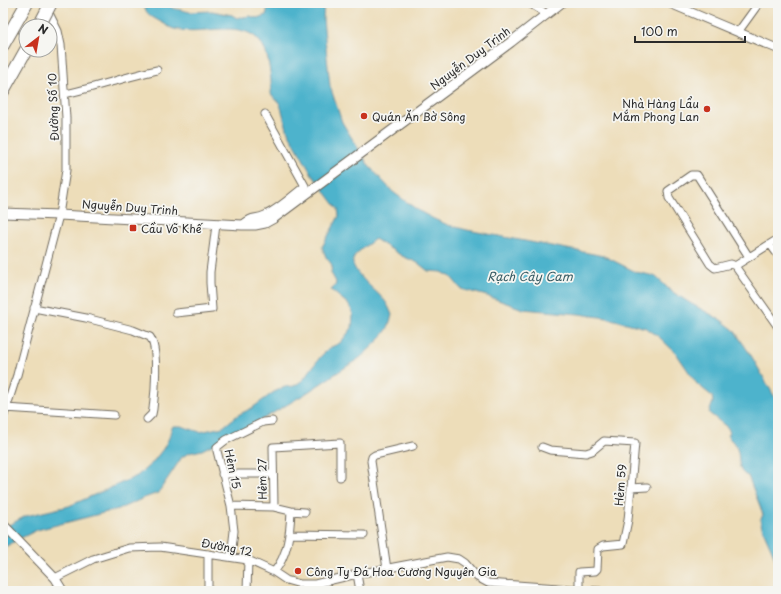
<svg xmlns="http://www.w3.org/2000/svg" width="781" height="594" viewBox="0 0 781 594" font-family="'Playpen Sans',sans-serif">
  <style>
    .water { fill: #4db3cc; stroke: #3c6f7c }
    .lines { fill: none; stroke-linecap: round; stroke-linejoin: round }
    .minor-casing { stroke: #6f695d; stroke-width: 9 }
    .tertiary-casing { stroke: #6f695d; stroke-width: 10 }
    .secondary-casing { stroke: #6f695d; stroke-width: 11 }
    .motorway-casing { stroke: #6f695d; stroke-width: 14 }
    .minor { stroke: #fff; stroke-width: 7 }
    .tertiary { stroke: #fff; stroke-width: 8 }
    .secondary { stroke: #fff; stroke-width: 9 }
    .motorway { stroke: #fff; stroke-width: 12 }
    .motorway-bridge-casing { stroke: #6f695d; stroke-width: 14; stroke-linecap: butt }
    .motorway-bridge { stroke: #fff; stroke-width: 12 }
    .poi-dot { fill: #c8321e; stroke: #f6f6f2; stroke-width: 1.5 }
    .labels { text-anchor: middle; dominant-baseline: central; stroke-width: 3.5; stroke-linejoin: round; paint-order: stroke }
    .street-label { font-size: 11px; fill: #2b2b2b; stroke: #f6f6f2 }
    .poi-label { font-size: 11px; fill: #2b2b2b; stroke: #f6f6f2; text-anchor: start }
    .water-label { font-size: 12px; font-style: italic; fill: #375b63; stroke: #f6f6f2 }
  </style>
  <rect width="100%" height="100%" fill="#f6f6f2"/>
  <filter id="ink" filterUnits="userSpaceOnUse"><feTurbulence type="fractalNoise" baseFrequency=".025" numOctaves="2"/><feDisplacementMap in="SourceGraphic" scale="8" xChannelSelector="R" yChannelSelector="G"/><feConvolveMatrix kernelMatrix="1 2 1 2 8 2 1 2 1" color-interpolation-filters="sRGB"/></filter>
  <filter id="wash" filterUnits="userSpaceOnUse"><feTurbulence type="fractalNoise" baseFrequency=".012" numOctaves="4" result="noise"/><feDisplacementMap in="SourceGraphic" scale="16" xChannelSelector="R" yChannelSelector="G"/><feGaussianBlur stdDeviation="0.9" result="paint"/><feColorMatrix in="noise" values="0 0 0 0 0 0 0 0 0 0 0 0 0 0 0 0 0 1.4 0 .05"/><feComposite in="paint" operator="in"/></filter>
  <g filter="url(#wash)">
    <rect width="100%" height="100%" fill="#edddb9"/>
    <!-- water -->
    <path class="water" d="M143 3H167L172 8 190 12 212 11 232 15 237 18 250 16 257 18 266 15 269 3H324L323 19 330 86 342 122 369 166 393 192 419 211 434 219 448 225 467 230 604 256 636 272 655 276 671 291 690 303 721 320 734 330 752 357 778 403V591H774C775 586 778 581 778 576 779 558 764 538 760 520L763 515 760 506 748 476C735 472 742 455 735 445 733 441 729 439 727 435L730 433 728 428 709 413 713 402 712 396 697 384 676 353 658 336 646 328 607 318 579 314 523 309 487 296 461 289 451 277 442 272 428 271 418 263 402 256 375 239C369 244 355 252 353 260 350 271 378 292 385 301 388 305 390 310 392 315L388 328 380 339 361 357 305 394 263 419 202 450 189 453 182 457 158 493 144 498 119 509 37 530 17 540 3 548V528L26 516 69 506 137 476 152 463 163 449 169 438 171 430 173 426H181L200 432 223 427 238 415 252 408 274 392 285 387 294 386 303 380 321 356 329 348 340 343 352 328 353 315 351 309 348 304 331 290 335 286 336 282 331 273 332 265 326 257 322 247 339 216 338 209 311 173 288 132 280 104 271 94C272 82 270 72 268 60 257 11 208 37 174 29 170 28 165 24 161 22 152 17 145 14 143 3Z"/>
  </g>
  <g filter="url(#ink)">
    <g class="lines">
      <!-- minor casing -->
      <g class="minor-casing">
        <path id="minor" d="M529 3 547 14
          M738 32 759 3
          M65 94C96 87 126 77 157 70
          M242 225C253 215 254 220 265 215 279 209 292 196 305 186L265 114
          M770 244 778 255
          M749 257 697 175H691L668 191 669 198 710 264 715 268 731 264 735 266 778 327
          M735 266 778 239
          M34 308 86 318 133 330 150 337C159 349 155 394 153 409L152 414 147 419
          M176 313 212 309 210 283V272L216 225
          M5 408 114 415
          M3 418 17 375 59 215 66 170V118L61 45 58 31 44 3
          M542 447 550 450 586 453 592 451 604 441 635 443 628 520 623 544 603 546 598 549 597 569 595 571 579 572V591
          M222 474H273
          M631 488 647 487
          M231 506 274 507
          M291 511 305 512
          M290 534 364 535
          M231 557 234 531 231 506 217 451V447L226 440 263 422 272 421
          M387 569 371 461 372 457 375 455 413 446
          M274 572C288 555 290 533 291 511L274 507 273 447 340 443V477
          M357 574 360 591
          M55 578 93 559 129 548 160 547 248 560 274 572 286 580 300 584H315L357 574 447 557 459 559 465 563 477 577 488 583 600 591
          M53 591 60 586
          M208 591V554
          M247 591 248 560"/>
      </g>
      <!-- tertiary casing -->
      <g class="tertiary-casing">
        <path id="tertiary" d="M669 3 778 49
          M3 524 55 578 63 591"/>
      </g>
      <!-- secondary casing -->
      <g class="secondary-casing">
        <path id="secondary" d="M3 213 59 215 242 225H255L265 223 274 218 511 42 561 3"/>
      </g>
      <!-- motorway casing -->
      <g class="motorway-casing">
        <path id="motorway" d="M3 45 27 3
          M3 91 26 50"/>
      </g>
      <!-- minor -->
      <use href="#minor" class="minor"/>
      <!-- tertiary -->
      <use href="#tertiary" class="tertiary"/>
      <!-- secondary -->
      <use href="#secondary" class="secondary"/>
      <!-- motorway -->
      <use href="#motorway" class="motorway"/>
      <!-- motorway-bridge casing -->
      <g class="motorway-bridge-casing">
        <path id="motorway-bridge" d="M39 26 51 3"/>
      </g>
      <!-- motorway-bridge -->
      <use href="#motorway-bridge" class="motorway-bridge"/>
    </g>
  </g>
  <!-- markers -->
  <g class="poi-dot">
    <circle cx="707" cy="109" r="4"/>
    <circle cx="364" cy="116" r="4"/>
    <rect x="129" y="224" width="8" height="8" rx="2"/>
    <circle cx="298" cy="571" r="4"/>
  </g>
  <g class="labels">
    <!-- street labels -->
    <g class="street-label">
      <text transform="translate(470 58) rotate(-37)">Nguyễn Duy Trinh</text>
      <text transform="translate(53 107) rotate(-92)">Đường Số 10</text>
      <text transform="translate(130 207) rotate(4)">Nguyễn Duy Trinh</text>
      <text transform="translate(233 469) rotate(78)">Hẻm 15</text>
      <text transform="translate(262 479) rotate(-91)">Hẻm 27</text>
      <text transform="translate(620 485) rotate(-85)">Hẻm 59</text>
      <text transform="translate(227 547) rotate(11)">Đường 12</text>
    </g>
    <!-- poi labels -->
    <g class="poi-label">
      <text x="699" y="103" text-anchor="end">Nhà Hàng Lẩu<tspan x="699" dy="13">Mắm Phong Lan</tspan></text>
      <text x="372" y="116">Quán Ăn Bờ Sông</text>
      <text x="141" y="228">Cầu Võ Khế</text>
      <text x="306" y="571">Công Ty Đá Hoa Cương Nguyên Gia</text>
    </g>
    <!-- water labels -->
    <g class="water-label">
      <text x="530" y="276">Rạch Cây Cam</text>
    </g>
  </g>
  <!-- margin -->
  <rect width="781" height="594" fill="none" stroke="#f6f6f2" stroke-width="16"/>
  <!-- north arrow -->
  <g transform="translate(38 38) rotate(31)"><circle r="19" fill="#f6f6f2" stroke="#a5a5a2"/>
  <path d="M0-3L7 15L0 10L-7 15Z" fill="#c8321e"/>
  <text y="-6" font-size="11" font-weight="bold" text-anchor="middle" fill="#2b2b2b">N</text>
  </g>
  <!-- scale -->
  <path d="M635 36v6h110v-6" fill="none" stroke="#2b2b2b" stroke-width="2"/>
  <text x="641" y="36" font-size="12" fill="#2b2b2b" stroke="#f6f6f2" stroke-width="3" paint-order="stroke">100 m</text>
</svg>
